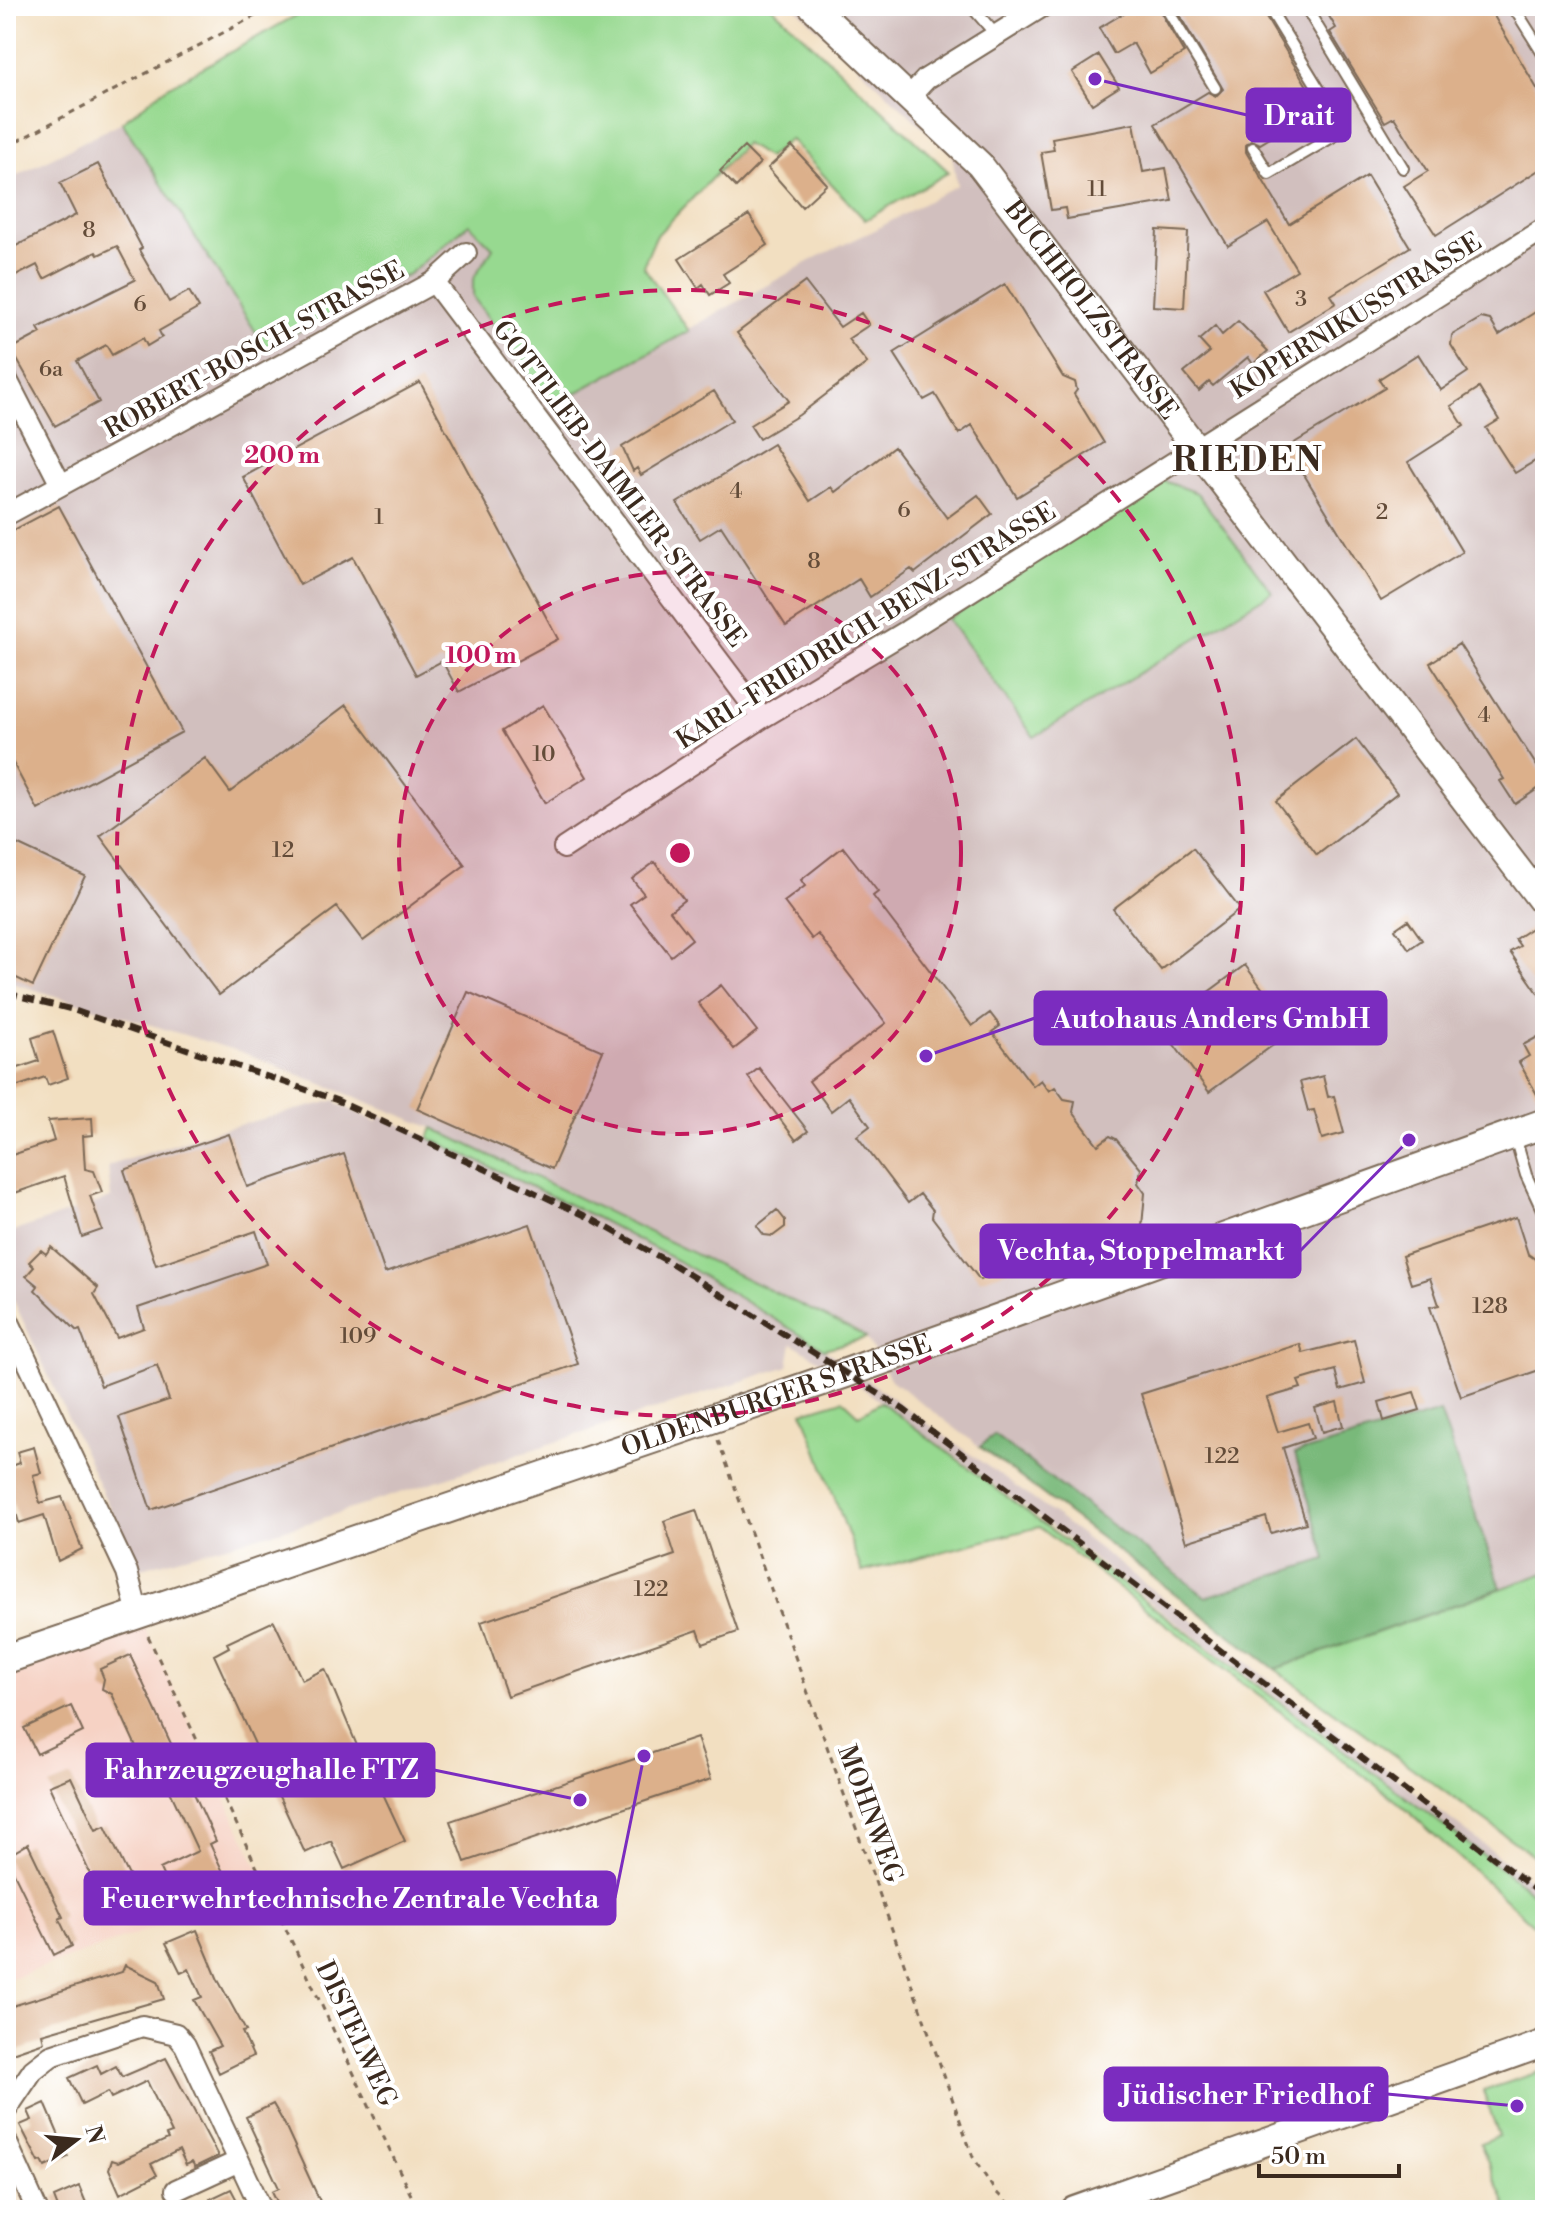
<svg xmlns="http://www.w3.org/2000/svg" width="1551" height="2216" viewBox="0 0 1551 2216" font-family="'Libre Bodoni',serif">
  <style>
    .built { fill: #f6d2c4 }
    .industrial { fill: #d1bfbe }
    .green { fill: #97d990; stroke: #698257; stroke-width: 2 }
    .forest { fill: #79b97a; stroke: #5a724c; stroke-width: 2 }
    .building { fill: #dcb08b }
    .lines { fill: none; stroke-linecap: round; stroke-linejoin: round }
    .service-casing { stroke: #7b6957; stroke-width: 14 }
    .minor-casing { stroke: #7b6957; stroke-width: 24 }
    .tertiary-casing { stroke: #7b6957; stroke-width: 30 }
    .secondary-casing { stroke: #7b6957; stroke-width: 32 }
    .path { stroke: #7b6957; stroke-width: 3; stroke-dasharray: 6 6; stroke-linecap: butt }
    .service { stroke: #fff; stroke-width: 10 }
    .minor { stroke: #fff; stroke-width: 20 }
    .tertiary { stroke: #fff; stroke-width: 26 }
    .secondary { stroke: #fff; stroke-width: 28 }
    .rail { stroke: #3b2a1e; stroke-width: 6; stroke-dasharray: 12 6; stroke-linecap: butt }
    .ring { fill: none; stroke: #c2185b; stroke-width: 4; stroke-dasharray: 14 10 }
    .labels { text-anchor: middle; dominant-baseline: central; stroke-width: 8; stroke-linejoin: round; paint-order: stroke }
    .number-label { font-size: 22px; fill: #634c39 }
    .street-label { font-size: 26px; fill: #3b2a1e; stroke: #fff }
    .district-label { font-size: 34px; font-weight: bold; letter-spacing: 2px; fill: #3b2a1e; stroke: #fff }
    .centre { fill: #c2185b; stroke: #fff; stroke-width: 4 }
    .ring-label { font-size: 24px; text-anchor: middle; font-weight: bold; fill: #c2185b; stroke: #fff; stroke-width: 8; stroke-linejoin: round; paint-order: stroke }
    .leader { fill: none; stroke: #7b2cbf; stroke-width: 3 }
    .callout-dot { fill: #7b2cbf; stroke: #fff; stroke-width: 3 }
    .callout { fill: #7b2cbf; stroke: #7b2cbf; stroke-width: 3 }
    .callout-label { font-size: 28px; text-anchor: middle; font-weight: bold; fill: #fff }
  </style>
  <rect width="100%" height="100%" fill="#fff"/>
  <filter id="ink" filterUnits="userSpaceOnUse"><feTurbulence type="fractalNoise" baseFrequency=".0125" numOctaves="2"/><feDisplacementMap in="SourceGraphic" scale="16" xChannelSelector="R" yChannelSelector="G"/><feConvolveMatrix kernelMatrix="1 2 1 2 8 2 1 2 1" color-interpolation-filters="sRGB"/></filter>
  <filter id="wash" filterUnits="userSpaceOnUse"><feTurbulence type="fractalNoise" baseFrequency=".006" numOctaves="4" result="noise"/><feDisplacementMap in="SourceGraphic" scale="32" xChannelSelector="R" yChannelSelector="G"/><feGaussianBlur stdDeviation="1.8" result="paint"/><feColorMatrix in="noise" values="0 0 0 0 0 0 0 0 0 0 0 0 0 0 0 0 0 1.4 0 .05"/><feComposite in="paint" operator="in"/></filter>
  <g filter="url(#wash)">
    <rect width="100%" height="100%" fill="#f2dfc1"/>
    <!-- built -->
    <path class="built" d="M138 1614 268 1888 6 1980V1659Z"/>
    <!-- industrial -->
    <path class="industrial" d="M794 6H1545V1573L1501 1588 1439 1412 1326 1559 1206 1597 994 1436 980 1447 891 1380 866 1338 859 1332 433 1128 244 1053 6 981V181L122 122 267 348 409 274 469 223 493 248 473 278 552 406 819 256 873 231 957 185 952 155Z
      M336 1100 338 1104 377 1122 380 1115 591 1215 678 1261 824 1349 1054 1514 1545 1892V1902L1049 1525 854 1382 792 1343 788 1366 308 1523 138 1569 6 1284V1234L111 1198 108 1166 212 1132Z"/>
    <!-- green -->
    <path class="green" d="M313 6H771L949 172 865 220 790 139 768 158 745 144 656 236 643 266 689 331 552 406 473 297V279L493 248 469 224 409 274 266 348 122 122 166 88Z
      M1164 481 1197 493 1272 592 1034 737 948 619Z
      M433 1128 859 1333 866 1338 824 1349 678 1261 591 1215 429 1138Z
      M843 1400 859 1415 881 1402 1545 1902V1935L1399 1803 1039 1527 862 1572 803 1412Z
      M1545 1573V1864L1275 1669Z
      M1545 2070V2210H1508L1480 2143 1499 2136 1483 2091Z"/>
    <!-- forest -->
    <path class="forest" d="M1440 1412 1501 1588 1275 1669 980 1447 994 1435 1206 1597 1326 1559 1295 1454Z"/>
    <g id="blocks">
      <!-- building -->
      <path class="building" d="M1136 6H1157L1184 53 1150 73 1133 43 1114 54 1099 28Z
        M1174 6H1259L1320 108 1260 144 1252 140 1246 145V152L1289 224 1367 176 1410 247 1331 295 1336 303 1288 332 1263 290 1297 270 1268 222 1228 246 1155 124 1208 92 1216 96 1223 89Z
        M1323 6H1488L1545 102V166L1436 235 1404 186 1428 171 1394 117 1385 122 1330 32 1336 28Z
        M1099 55 1119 87 1092 104 1072 72Z
        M1134 123 1143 172 1166 168 1172 201 1067 219 1065 208 1051 210 1041 152 1054 150 1052 138Z
        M792 146 827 184 802 207 768 168Z
        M744 147 760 163 736 187 720 171Z
        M98 164 142 248 139 250 169 302 189 291 199 308 159 331 162 337 147 346 143 338 112 355 106 345 77 361 99 402 55 426 11 349 41 333 38 328 135 280 117 246 98 255 96 252 44 279 37 265 6 281V251L76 215 60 183Z
        M749 215 768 245 723 274 729 283 710 295 703 284 698 288 679 259Z
        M1157 230 1188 232 1184 308 1153 306Z
        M805 282 840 327 861 313 869 325 848 339 867 363 799 415 759 439 750 425 789 401 737 333Z
        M1005 284 1063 377 1075 382 1077 390 1074 394 1104 443 1017 497 972 425 959 434 935 394 924 400 894 353Z
        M1545 306V455L1515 473 1486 428 1499 420 1479 388 1451 406 1464 426 1408 462 1462 552 1381 601 1300 468 1294 471 1281 451 1385 388 1379 379 1418 354 1441 390 1468 372 1451 345 1452 335 1481 318 1490 320 1499 335Z
        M1238 321 1268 351 1253 364 1248 357 1213 386 1209 382 1199 391 1184 373 1210 352 1199 340 1215 326 1222 335Z
        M420 382 558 639 459 692 442 661 416 675 353 557 300 585 243 477Z
        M714 391 732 420 641 475 637 468 633 471 622 447Z
        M773 444 810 501 831 487 835 492 894 447 947 518 978 495 992 514 915 573 911 569 870 597 859 579 786 626 721 526 700 539 677 503Z
        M59 506 182 732 38 810 6 750V534Z
        M1459 644 1545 779V784L1515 804 1500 781 1504 779 1430 663Z
        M346 705 465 865 363 941 337 907 219 995 100 836 205 758 230 792Z
        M543 705 587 777 545 803 502 731Z
        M1356 739 1397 793 1317 855 1276 801Z
        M6 839 85 876 33 986 6 973Z
        M843 847 878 892 873 896 972 1026 990 1013 1000 1026 992 1032 1033 1086 1041 1080 1049 1091 1055 1087 1064 1099 1075 1101 1073 1112 1098 1145 1110 1136 1116 1139 1141 1169 1138 1183 1145 1193 1142 1226 980 1280 932 1217 933 1210 920 1194 908 1203 857 1136 870 1126 849 1097 831 1111 809 1081 886 1023 818 934 812 939 784 902 805 886 801 880Z
        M1193 848 1240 909 1161 970 1113 909Z
        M655 862 684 900 670 911 692 939 671 956 630 904 644 894 632 879Z
        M1408 920 1422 940 1409 949 1395 929Z
        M1533 927 1545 944V1003L1510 952 1520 946 1515 939Z
        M1245 965 1273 1003 1286 993 1300 1012 1289 1020 1295 1029 1209 1092 1161 1027Z
        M721 985 757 1031 734 1049 698 1003Z
        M468 992 603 1051 552 1169 417 1109Z
        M53 1031 68 1078 48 1085 45 1077 6 1090V1072L39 1061 32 1038Z
        M1545 1033V1106L1544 1107 1519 1062 1529 1056 1523 1045Z
        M759 1068 808 1131 796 1140 748 1077Z
        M1323 1076 1328 1097 1334 1096 1344 1133 1322 1139 1314 1110 1308 1111 1300 1082Z
        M92 1118 93 1135 83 1136 85 1169 94 1171 102 1192 90 1196 102 1230 82 1237 64 1176 6 1196V1157L54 1141 48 1121Z
        M229 1134 247 1187 344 1154 385 1273 530 1224 578 1364 151 1510 119 1417 169 1400 157 1365 101 1386 80 1330 77 1331 35 1290 38 1286 26 1276 34 1267 29 1262 41 1250 46 1254 51 1247 98 1288 94 1294 117 1338 144 1328 138 1308 267 1264 256 1231 156 1265 124 1170Z
        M777 1210 785 1220V1227L773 1236 764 1235 757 1226Z
        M1516 1217 1528 1254 1545 1266V1368L1461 1397 1430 1307 1439 1305 1430 1278 1411 1284 1402 1256Z
        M1354 1340 1365 1383 1340 1390 1335 1370 1298 1381 1301 1388 1267 1398 1278 1432 1308 1423 1313 1438 1283 1448 1306 1523 1271 1533 1266 1517 1186 1542 1141 1394 1300 1344 1303 1353Z
        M1414 1392 1420 1410 1384 1421 1379 1402Z
        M1337 1402 1343 1426 1322 1432 1315 1408Z
        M34 1447 41 1473 33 1475 40 1503 62 1497 82 1549 58 1561 44 1515 19 1523 6 1478V1468L20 1463 17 1452Z
        M696 1510 738 1632 703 1644 698 1630 507 1696 481 1622 675 1555 664 1521Z
        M274 1621 302 1680 325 1669 368 1772 372 1770 405 1841 344 1869 331 1841 305 1853 214 1655 229 1647 227 1643Z
        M130 1655 216 1841 210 1844 224 1874 173 1898 160 1869 198 1851 156 1761 145 1766 112 1694 102 1689 104 1679 100 1669Z
        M71 1706 83 1732 37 1754 24 1728Z
        M697 1738 711 1779 465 1862 450 1821Z
        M71 1777 96 1830 105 1826 133 1884 102 1899 49 1786Z
        M28 1844 63 1917 59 1919 72 1946 54 1955 6 1857Z
        M197 1930 218 1980 246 2031 242 2032 253 2056 219 2073 209 2051 220 2046 194 2000 202 1997 189 1969 181 1973 166 1943Z
        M125 1965 158 1981 164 1999 42 2034 44 2042 6 2055V2008L122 1972Z
        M166 2058 218 2156 195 2167 192 2162 186 2165 179 2150 151 2164 157 2175 120 2194 109 2169 112 2160 118 2162 168 2139 166 2135 172 2133 147 2081 111 2098 108 2092 82 2105 69 2078 97 2065 101 2074 116 2066 122 2077Z
        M45 2103 68 2157 45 2167 42 2161 39 2162 20 2125 32 2120 28 2111Z
        M273 2104 285 2125 324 2210H281L272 2191 279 2188 246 2117Z
        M79 2186 89 2210H59L54 2197Z
        M231 2189 242 2210H215L210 2199Z"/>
    </g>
  </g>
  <g filter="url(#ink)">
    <use href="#blocks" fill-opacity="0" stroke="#7b6957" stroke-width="2"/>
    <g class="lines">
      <!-- service casing -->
      <g class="service-casing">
        <path id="service" d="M971 6 996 35
          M1165 6 1215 88
          M1305 6 1403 168
          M1513 6 1545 57
          M1253 148 1269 174 1344 130 1268 6
          M1515 1137 1526 1175 1545 1216"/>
      </g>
      <!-- minor casing -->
      <g class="minor-casing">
        <path id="minor" d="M908 98 926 79 1043 6
          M434 282 762 718
          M6 378 61 485
          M6 515 434 282 466 253
          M564 848 762 718 907 631 1545 228
          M6 1316 127 1572 138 1614
          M6 2110 33 2070 51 2056 142 2026 176 2034 185 2045 262 2210
          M6 2141 37 2210
          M176 2190 239 2161"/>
      </g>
      <!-- tertiary casing -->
      <g class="tertiary-casing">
        <g id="tertiary">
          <path id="s1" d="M812 6 980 165 1545 905"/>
          <path d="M1075 2210 1545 2043"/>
        </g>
      </g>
      <!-- secondary casing -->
      <g class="secondary-casing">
        <g id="secondary">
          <path id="s2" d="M6 1659 846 1373 1545 1123"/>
        </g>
      </g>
      <!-- path -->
      <path class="path" d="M6 147 274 6
        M718 1440 973 2157 995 2191 1014 2210
        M148 1636 418 2210"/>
      <!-- service -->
      <use href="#service" class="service"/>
      <!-- minor -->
      <use href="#minor" class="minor"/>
      <!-- tertiary -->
      <use href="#tertiary" class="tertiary"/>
      <!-- secondary -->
      <use href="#secondary" class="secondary"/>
      <!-- rail -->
      <path class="rail" d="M6 993 70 1009 336 1100 588 1217 674 1265 903 1409 1545 1897"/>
    </g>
  </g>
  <!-- distance rings -->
  <circle cx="680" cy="853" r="281" fill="#c2185b" fill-opacity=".12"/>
  <g class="ring">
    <circle cx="680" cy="853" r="281"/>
    <circle cx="680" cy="853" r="563"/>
  </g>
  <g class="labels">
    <!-- number labels -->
    <g class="number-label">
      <text x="1097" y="189">11</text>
      <text x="89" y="230">8</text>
      <text x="1301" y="299">3</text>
      <text x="140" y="304">6</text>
      <text x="51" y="369">6a</text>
      <text x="736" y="491">4</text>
      <text x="904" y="510">6</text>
      <text x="1382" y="512">2</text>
      <text x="379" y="517">1</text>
      <text x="814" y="561">8</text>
      <text x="1484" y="715">4</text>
      <text x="544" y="754">10</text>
      <text x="283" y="850">12</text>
      <text x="1490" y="1306">128</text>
      <text x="358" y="1336">109</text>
      <text x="1222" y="1456">122</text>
      <text x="651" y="1589">122</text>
    </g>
    <!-- street labels -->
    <g class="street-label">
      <text stroke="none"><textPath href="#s1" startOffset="414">BUCHHOLZSTRASSE</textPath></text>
      <text transform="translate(1356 316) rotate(-32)">KOPERNIKUSSTRASSE</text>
      <text transform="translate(254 350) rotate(-29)">ROBERT-BOSCH-STRASSE</text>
      <text transform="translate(619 484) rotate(53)">GOTTLIEB-DAIMLER-STRASSE</text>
      <text transform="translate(866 626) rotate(-32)">KARL-FRIEDRICH-BENZ-STRASSE</text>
      <text stroke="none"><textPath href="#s2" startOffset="814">OLDENBURGER STRASSE</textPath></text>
      <text transform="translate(870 1814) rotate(70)">MOHNWEG</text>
      <text transform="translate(356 2034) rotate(65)">DISTELWEG</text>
    </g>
    <!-- district labels -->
    <g class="district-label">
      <text x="1248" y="461">RIEDEN</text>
    </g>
  </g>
  <circle cx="680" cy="853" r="12" class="centre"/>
  <g class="ring-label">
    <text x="282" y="463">200 m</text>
    <text x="481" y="663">100 m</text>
  </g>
  <!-- callouts -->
  <path class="leader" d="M1095 79L1247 115M926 1056L1035 1018M1409 1140L1300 1251M580 1800L434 1770M644 1756L615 1898M1517 2106L1387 2094"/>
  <g class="callout-dot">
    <circle cx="1095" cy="79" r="8"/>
    <circle cx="926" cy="1056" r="8"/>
    <circle cx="1409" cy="1140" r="8"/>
    <circle cx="580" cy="1800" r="8"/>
    <circle cx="644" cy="1756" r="8"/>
    <circle cx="1517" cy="2106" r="8"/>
  </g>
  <g class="callout">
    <rect x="1247" y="89" width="103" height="52" rx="8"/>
    <rect x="1035" y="992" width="351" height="52" rx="8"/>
    <rect x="981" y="1225" width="319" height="52" rx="8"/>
    <rect x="87" y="1744" width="347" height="52" rx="8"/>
    <rect x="85" y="1872" width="530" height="52" rx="8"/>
    <rect x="1105" y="2068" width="282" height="52" rx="8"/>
  </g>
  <g class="callout-label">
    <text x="1299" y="125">Drait</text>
    <text x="1211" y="1028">Autohaus Anders GmbH</text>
    <text x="1141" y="1260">Vechta, Stoppelmarkt</text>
    <text x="261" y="1779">Fahrzeugzeughalle FTZ</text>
    <text x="350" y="1908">Feuerwehrtechnische Zentrale Vechta</text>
    <text x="1246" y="2104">Jüdischer Friedhof</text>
  </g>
  <!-- margin -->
  <rect width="1551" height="2216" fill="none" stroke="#fff" stroke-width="32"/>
  <!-- north arrow -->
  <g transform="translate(76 2140) rotate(74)" stroke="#ffffff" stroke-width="6" paint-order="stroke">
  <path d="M0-6L14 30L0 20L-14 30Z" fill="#3b2a1e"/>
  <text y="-12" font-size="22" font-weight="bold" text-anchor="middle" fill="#3b2a1e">N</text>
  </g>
  <!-- scale -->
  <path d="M1259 2164v12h140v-12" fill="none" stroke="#3b2a1e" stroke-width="4"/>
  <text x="1271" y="2164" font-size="24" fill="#3b2a1e" stroke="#ffffff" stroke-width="6" paint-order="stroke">50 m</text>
</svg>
